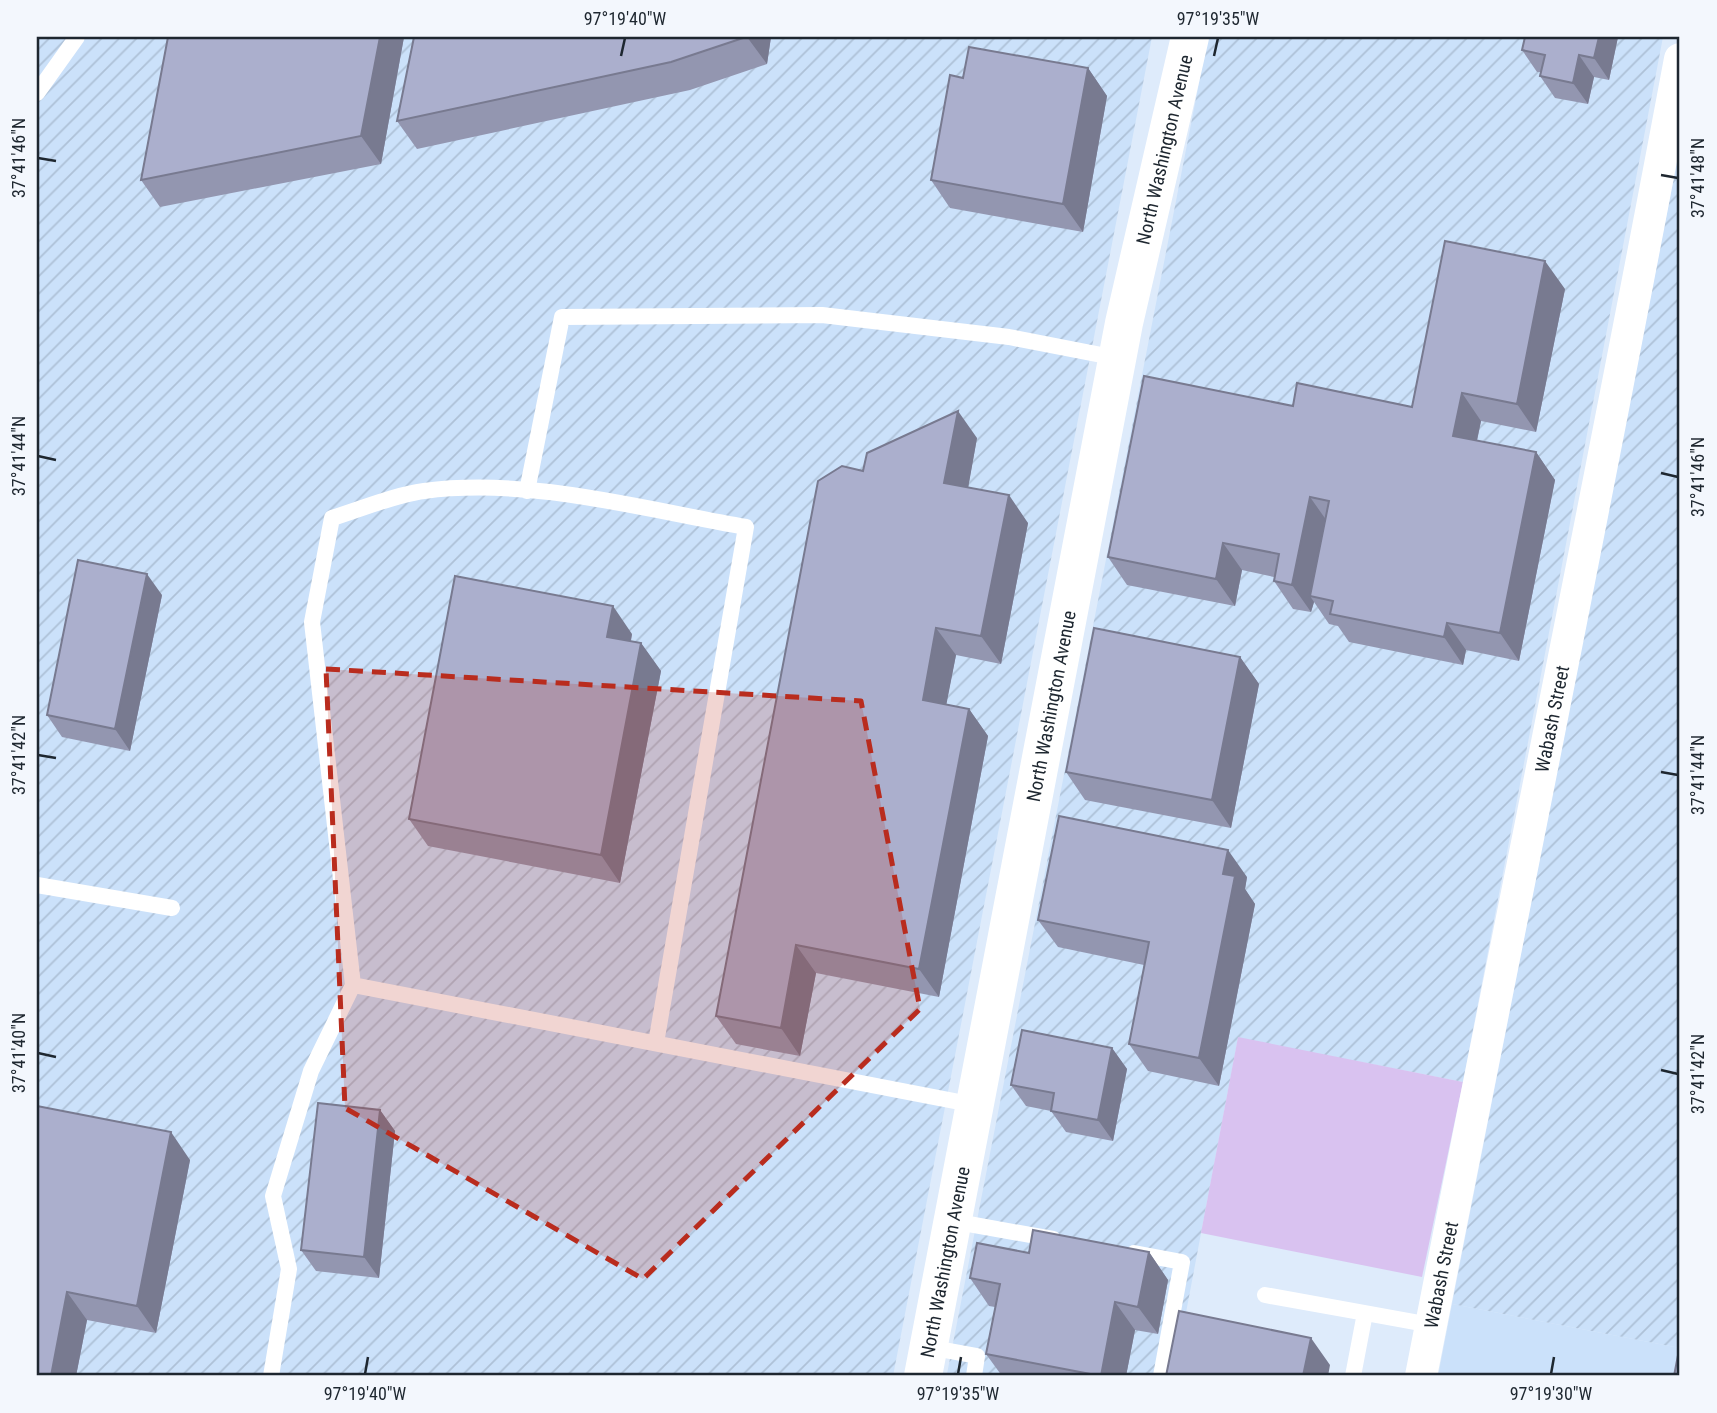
<svg xmlns="http://www.w3.org/2000/svg" width="1717" height="1413" viewBox="0 0 1717 1413" font-family="'Roboto Condensed',sans-serif">
  <style>
    .built { fill: #cbe1fa }
    .industrial { fill: url(#industrial-furrows) }
    .green { fill: #d9c2f0 }
    .lines { fill: none; stroke-linecap: round; stroke-linejoin: round }
    .service { stroke: #fff; stroke-width: 16 }
    .minor { stroke: #fff; stroke-width: 32 }
    .tertiary { stroke: #fff; stroke-width: 38 }
    .wall { fill: #9396b0 }
    .shaded-wall { fill: #787a90 }
    .building { fill: #abafcd; stroke: #787a90; stroke-width: 2 }
    .marked { fill: #b92c1e; fill-opacity: 0.2; stroke: #b92c1e; stroke-width: 5; stroke-dasharray: 14 9; stroke-linejoin: round }
    .ticks { fill: none; stroke: #1e2730; stroke-width: 2.5 }
    .labels { text-anchor: middle; dominant-baseline: central; stroke-width: 7; stroke-linejoin: round; paint-order: stroke }
    .street-label { font-size: 19px; fill: #1e2730; stroke: #f3f7fd }
    .neatline { fill: none; stroke: #1e2730; stroke-width: 2.5 }
    .ticks-label { font-size: 18px; text-anchor: middle; fill: #1e2730 }
  </style>
  <defs>
    <pattern id="industrial-furrows" width="10" height="10" patternUnits="userSpaceOnUse" patternTransform="scale(1.75)"><rect width="10" height="10" fill="#cbe1fa"/><path d="M-1 1l2-2M0 10L10 0M9 11l2-2" fill="none" stroke="#aec1d7"/></pattern>
  </defs>
  <rect width="100%" height="100%" fill="#deebfb"/>
  <!-- built -->
  <path class="built" d="M1452 1304 1680 1348V1376H1438Z"/>
  <!-- industrial -->
  <path class="industrial" d="M37 37H1152L893 1376H37Z
    M1208 37H1663L1463 1082 1238 1038 1174 1376H961L947 1374Z
    M1680 147V1348L1452 1304Z"/>
  <!-- green -->
  <path class="green" d="M1238 1037 1463 1082 1422 1277 1201 1233Z"/>
  <g class="lines">
    <!-- service -->
    <path class="service" d="M37 93 77 37
      M527 491 562 317 822 315 1009 337 1117 358
      M37 885 172 908
      M353 985 312 622 332 518C361 509 394 495 424 491 530 477 641 509 746 527L656 1043
      M952 1221 1053 1239
      M1134 1253 1182 1262 1161 1376
      M1265 1295 1365 1313
      M928 1347 977 1356 974 1376
      M271 1376 289 1269 273 1196 311 1071 353 985 975 1105
      M1353 1376 1365 1313 1431 1325"/>
    <!-- minor -->
    <path class="minor" id="s1" d="M1421 1376C1507 937 1598 499 1680 59"/>
    <!-- tertiary -->
    <path class="tertiary" id="s2" d="M923 1376 1124 323 1190 37"/>
  </g>
  <!-- wall -->
  <path class="wall" d="M404 37 381 164 160 207 141 180Z
    M414 37H771L767 64 690 90 417 149 397 121Z
    M1618 37 1609 80 1594 77 1588 104 1555 98 1540 76 1541 72H1537L1522 50Z
    M1088 68 1107 96 1083 232 950 208 931 180 963 78Z
    M1565 289 1536 432 1481 421 1477 441 1536 452 1555 480 1519 661 1466 650 1463 665 1349 642 1338 626 1329 624 1314 602 1311 612 1293 609 1274 581V577L1242 570 1235 606 1127 585 1108 557 1293 406 1412 407Z
    M977 438 968 487 1028 523 1001 664 956 655 946 704 969 709 988 736 939 997 816 973 800 1056 736 1044 716 1016 863 471Z
    M162 595 130 751 62 737 47 715Z
    M632 634 631 641 641 643 661 671 620 883 428 846 409 819Z
    M1240 657 1259 684 1231 828 1085 800 1066 772Z
    M1247 877 1245 889 1255 904 1219 1086 1148 1071 1129 1044 1144 965 1058 947 1038 920Z
    M1112 1048 1127 1069 1113 1141 1066 1132 1051 1111 1026 1106 1011 1085Z
    M37 1106 190 1160 156 1333 87 1320 76 1376H37Z
    M380 1110 395 1131 379 1278 316 1271 301 1250Z
    M1149 1252 1168 1280 1158 1334 1135 1330 1126 1376H1002L986 1354 995 1307 989 1306 970 1278 1029 1253Z"/>
  <!-- shaded-wall -->
  <path class="shaded-wall" d="M380 37H404L381 164 361 136Z
    M747 37H771L767 64Z
    M1599 37H1618L1609 80 1594 58Z
    M1579 55 1594 77 1588 104 1573 83Z
    M1088 68 1107 96 1083 232 1063 204Z
    M1545 261 1565 289 1536 432 1517 404Z
    M1462 393 1481 421 1472 463 1453 436Z
    M958 411 977 438 964 511 944 483Z
    M1536 452 1555 480 1519 661 1500 633Z
    M1009 495 1028 523 1001 664 981 636Z
    M1310 497 1329 524 1310 596 1314 602 1311 612 1292 585Z
    M1223 543 1242 570 1235 606 1216 579Z
    M147 574 162 595 130 751 115 729Z
    M613 606 632 634 626 664 607 637Z
    M1447 623 1466 650 1463 665 1444 637Z
    M936 628 956 655 942 727 923 700Z
    M641 643 661 671 620 883 601 855Z
    M1240 657 1259 684 1231 828 1212 800Z
    M969 709 988 736 939 997 919 969Z
    M1228 850 1247 877 1245 889 1255 904 1219 1086 1199 1058 1223 874Z
    M796 945 816 973 800 1056 781 1028Z
    M1112 1048 1127 1069 1113 1141 1098 1120Z
    M380 1110 395 1131 379 1278 364 1257Z
    M171 1132 190 1160 156 1333 137 1306Z
    M1149 1252 1168 1280 1158 1334 1138 1307Z
    M67 1292 87 1320 76 1376H51Z
    M1115 1302 1135 1330 1126 1376H1101Z
    M1311 1338 1330 1365 1328 1376H1303Z"/>
  <!-- building -->
  <path class="building" d="M168 37H380L361 136 141 180Z
    M414 37H746L671 62 397 121Z
    M1525 37H1599L1594 58 1579 55 1573 83 1540 76 1545 55 1522 50Z
    M969 47 1088 68 1063 204 931 180 950 75 963 78Z
    M1445 241 1545 261 1517 404 1462 393 1453 436 1536 452 1500 633 1447 623 1444 637 1330 614 1333 601 1310 596 1329 501 1310 497 1292 585 1274 581 1279 554 1223 543 1216 579 1108 557 1144 376 1293 406 1297 383 1412 407Z
    M958 411 944 483 1009 495 981 636 936 628 923 700 969 709 919 969 796 945 781 1028 716 1016 818 481 842 466 863 471 867 453Z
    M78 560 147 574 115 729 47 715Z
    M455 576 613 606 607 637 641 643 601 855 409 819Z
    M1094 628 1240 657 1212 800 1066 772Z
    M1059 816 1228 850 1223 874 1235 876 1199 1058 1129 1044 1149 942 1038 920Z
    M1022 1030 1112 1048 1098 1120 1051 1111 1054 1093 1011 1085Z
    M318 1103 380 1110 364 1257 301 1250Z
    M37 1106 171 1132 137 1306 67 1292 51 1376H37Z
    M1033 1230 1149 1252 1138 1307 1115 1302 1101 1376 986 1354 1000 1284 970 1278 977 1243 1029 1253Z
    M1179 1311 1311 1338 1303 1376H1166Z
    M1679 1350H1680V1376H1674Z"/>
  <!-- marked area -->
  <path class="marked" d="M326 669 861 701 920 1009 643 1279 345 1108Z"/>
  <!-- ticks -->
  <path class="ticks" d="M621 56 625 38M1214 56 1218 38M38 158 56 161M1661 175 1678 178M38 456 56 460M1661 473 1678 477M38 755 56 758M1661 772 1678 775M38 1053 56 1057M1661 1070 1678 1074M365 1374 368 1357M958 1374 961 1357M1551 1374 1554 1357"/>
  <g class="labels">
    <!-- street labels -->
    <g class="street-label">
      <text stroke="none"><textPath href="#s2" startOffset="1250">North Washington Avenue</textPath></text>
      <text stroke="none"><textPath href="#s2" startOffset="682">North Washington Avenue</textPath></text>
      <text stroke="none"><textPath href="#s1" startOffset="670">Wabash Street</textPath></text>
      <text stroke="none"><textPath href="#s2" startOffset="116">North Washington Avenue</textPath></text>
      <text stroke="none"><textPath href="#s1" startOffset="103">Wabash Street</textPath></text>
    </g>
  </g>
  <!-- border -->
  <rect width="1717" height="1413" fill="none" stroke="#f3f7fd" stroke-width="77"/>
  <rect x="38" y="38" width="1640" height="1336" class="neatline"/>
  <g class="ticks-label">
    <text x="625" y="25">97°19'40"W</text>
    <text x="1218" y="25">97°19'35"W</text>
    <text transform="translate(19 158) rotate(-90)" y="6">37°41'46"N</text>
    <text transform="translate(1698 178) rotate(-90)" y="6">37°41'48"N</text>
    <text transform="translate(19 456) rotate(-90)" y="6">37°41'44"N</text>
    <text transform="translate(1698 477) rotate(-90)" y="6">37°41'46"N</text>
    <text transform="translate(19 755) rotate(-90)" y="6">37°41'42"N</text>
    <text transform="translate(1698 775) rotate(-90)" y="6">37°41'44"N</text>
    <text transform="translate(19 1053) rotate(-90)" y="6">37°41'40"N</text>
    <text transform="translate(1698 1074) rotate(-90)" y="6">37°41'42"N</text>
    <text x="365" y="1400">97°19'40"W</text>
    <text x="958" y="1400">97°19'35"W</text>
    <text x="1551" y="1400">97°19'30"W</text>
  </g>
</svg>
